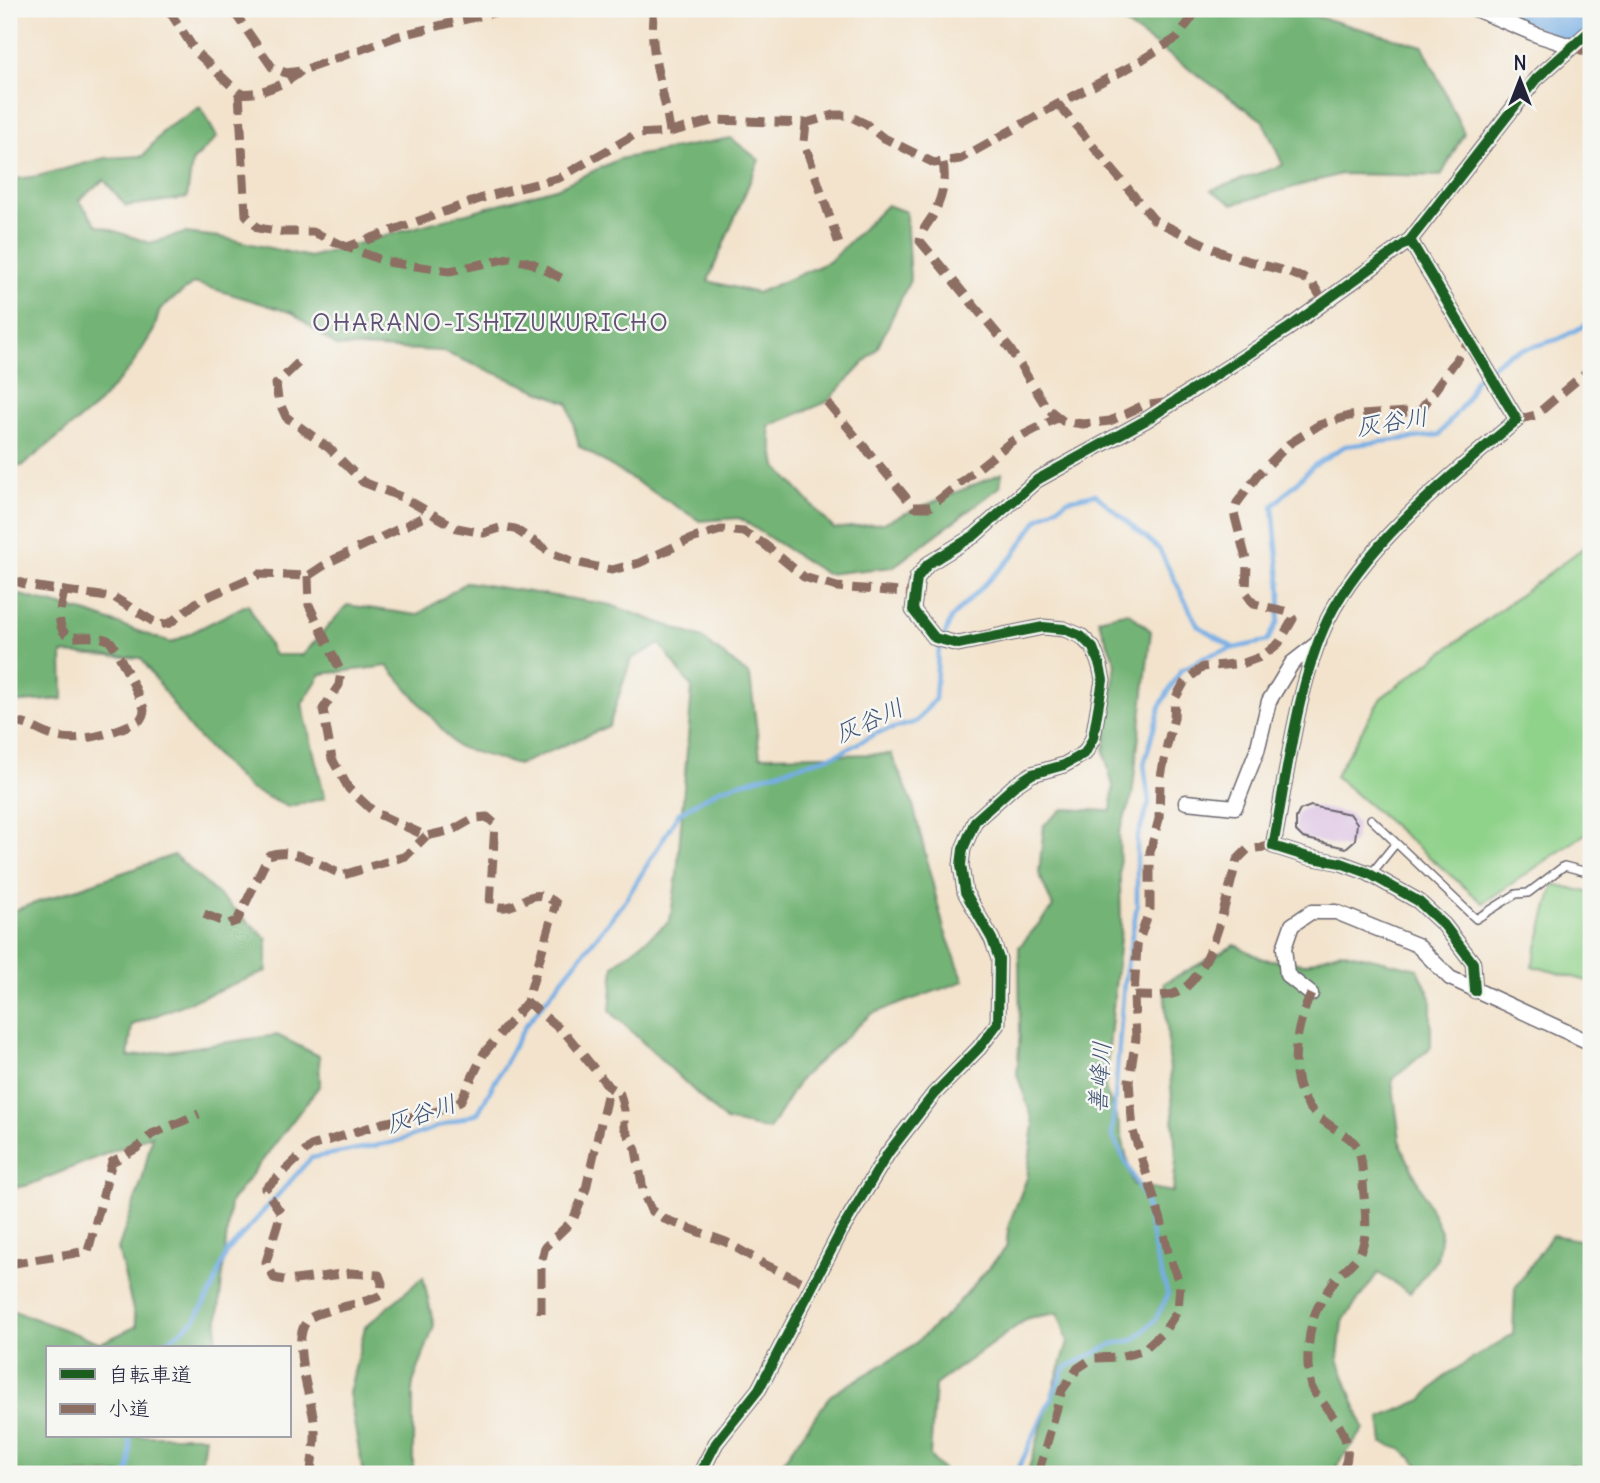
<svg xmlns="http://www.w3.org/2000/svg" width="1600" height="1483" viewBox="0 0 1600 1483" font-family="Delius,'Klee One',sans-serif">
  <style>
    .green { fill: #8fd28a; stroke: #587a62; stroke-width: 2 }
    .forest { fill: #73b476; stroke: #4a6b58; stroke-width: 2 }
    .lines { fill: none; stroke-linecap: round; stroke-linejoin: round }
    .stream { stroke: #74ade4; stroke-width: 4.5 }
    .river { stroke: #74ade4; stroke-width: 26 }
    .building { fill: #d0a9de }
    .service-casing { stroke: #6b666e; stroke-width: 10 }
    .minor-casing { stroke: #6b666e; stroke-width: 17 }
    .service { stroke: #fff; stroke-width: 7 }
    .minor { stroke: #fff; stroke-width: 14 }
    .quiet { stroke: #8d6e63; stroke-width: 9; stroke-dasharray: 18 9; stroke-linecap: butt }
    .cycleway-casing { stroke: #f6f6f2; stroke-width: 15 }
    .cycleway { stroke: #1b5e20; stroke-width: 10 }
    .labels { text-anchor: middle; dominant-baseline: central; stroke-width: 5; stroke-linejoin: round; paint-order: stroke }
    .neighbourhood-label { font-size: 24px; letter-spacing: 2px; fill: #5f5174; stroke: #f6f6f2 }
    .water-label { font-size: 24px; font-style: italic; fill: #3f5376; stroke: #f6f6f2 }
  </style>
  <rect width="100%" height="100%" fill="#f6f6f2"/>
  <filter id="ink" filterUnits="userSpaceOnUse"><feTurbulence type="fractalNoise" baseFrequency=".0143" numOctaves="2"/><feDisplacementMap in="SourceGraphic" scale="14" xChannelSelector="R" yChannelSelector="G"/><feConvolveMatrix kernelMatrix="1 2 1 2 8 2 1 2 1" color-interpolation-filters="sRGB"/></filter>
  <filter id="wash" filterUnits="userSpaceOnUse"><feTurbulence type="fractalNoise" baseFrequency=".00686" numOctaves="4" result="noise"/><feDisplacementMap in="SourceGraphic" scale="28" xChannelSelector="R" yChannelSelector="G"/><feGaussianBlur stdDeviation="1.57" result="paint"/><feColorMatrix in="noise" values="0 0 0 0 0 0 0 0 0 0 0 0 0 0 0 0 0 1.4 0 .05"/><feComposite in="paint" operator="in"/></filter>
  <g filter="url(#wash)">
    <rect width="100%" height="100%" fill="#f3e3cc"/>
    <!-- green -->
    <path class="green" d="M1591 542V830L1483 903 1335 776 1381 698Z
      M1554 884 1591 893V982L1532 966Z"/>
    <!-- forest -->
    <path class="forest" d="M1089 9H1290L1423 46 1464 133 1441 176 1341 174 1233 204 1211 190 1283 165 1263 121 1114 16Z
      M200 107 217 137 192 162 187 198 126 206 104 180 79 200 97 225 150 243 185 233 220 237 310 257 559 187 619 159 731 138 759 160 708 281 757 293 829 262 887 205 906 212 910 280 877 349 827 402 769 426 776 466 834 529 883 523 1002 473 1000 487 893 567 826 574 739 518 700 521 579 446 568 403 441 351 336 346 293 313 194 283 160 309 154 330 131 367 95 407 22 466H9V180L38 176 105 158 143 156 165 129Z
      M467 582 611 605 702 638 750 676 760 756 891 754 912 801 944 929 964 981 871 1014 801 1078 769 1130 726 1121 610 1011 614 965 670 921 677 875 692 688 660 644 631 659 609 726 518 765 457 747 388 666 321 674 302 704 325 798 288 807 248 788 191 730 141 658 62 653 63 699 9 703V592L88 613 171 643 248 604 274 655H303L347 605 417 615Z
      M1128 612 1151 631 1132 796 1119 833 1121 928 1105 1088 1119 1124 1133 1185 1173 1192 1176 1159 1164 983 1235 945 1263 959 1304 964 1341 951 1418 969 1431 998V1047L1392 1080 1401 1146 1441 1231 1437 1259 1410 1293 1378 1273 1342 1322 1338 1359 1364 1429 1331 1474H1027L1068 1342 1058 1313 1028 1318 935 1385 930 1456 946 1474H774L831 1395 909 1349 951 1311 1006 1248 1009 1224 1027 1178 1034 1124 1017 1074 1020 1032 1019 947 1053 907 1039 873 1044 825 1063 809 1111 811 1113 787 1104 751 1116 664 1098 619Z
      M174 855 267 939V971L132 1025 128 1057 277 1035 319 1056 320 1085 230 1203 215 1348H47V1436H205L200 1474H9V1312L14 1311 101 1343 137 1326 118 1249 143 1177 152 1135 29 1185 9 1189V912Z
      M1552 1235 1591 1242V1474H1428L1403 1450 1383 1443 1380 1418 1422 1400 1446 1375 1513 1334 1515 1288Z
      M423 1277 434 1326 413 1383V1474H363L349 1393 365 1327Z"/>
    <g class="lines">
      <!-- stream -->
      <path class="stream" d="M158 1348 195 1320 212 1290 227 1252 311 1158 395 1142 478 1113 525 1026 625 901 679 813 720 789 838 754 877 733 916 722 935 699 938 654 951 618 1013 556 1038 519 1068 500 1095 494 1159 549 1198 626 1234 648 1267 641 1278 622 1281 593 1273 506 1313 466 1345 446 1439 435 1465 402 1475 380 1508 354 1559 339 1591 322
        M127 1474 130 1465V1436
        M1016 1474 1065 1368 1113 1344 1134 1340 1155 1320 1168 1295 1156 1257 1145 1200 1112 1135 1124 982 1137 906V839L1149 803 1144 764 1161 704 1181 670 1209 655 1234 648"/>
      <!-- river -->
      <path class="river" d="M1526 9 1591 38"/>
    </g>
    <g id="blocks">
      <!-- building -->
      <path class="building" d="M1311 806 1350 814 1357 823 1355 840 1346 848 1303 838 1296 831V818L1300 810Z"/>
    </g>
  </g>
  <g filter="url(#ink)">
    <use href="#blocks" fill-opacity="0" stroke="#6b666e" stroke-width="2"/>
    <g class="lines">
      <!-- service casing -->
      <g class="service-casing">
        <path id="service" d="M1371 819 1476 919 1516 894 1528 893 1564 866 1591 873
          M1371 874 1396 843"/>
      </g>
      <!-- minor casing -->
      <g class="minor-casing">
        <path id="minor" d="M1475 9 1537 35 1571 46
          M1410 240 1517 420C1451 476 1367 541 1328 619 1297 683 1287 775 1273 846L1308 857 1341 863 1368 873 1418 901 1444 925 1473 963 1475 991
          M1186 802 1235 807 1257 751 1269 701 1292 663 1319 642
          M1311 994 1287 975 1284 948 1292 925 1311 912H1336L1417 945 1450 978 1591 1043
          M700 1474 716 1443 759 1389 841 1231 888 1153 934 1094 979 1048 998 1023 999 959 992 939 965 892 961 865 963 849 975 821 1014 786 1032 774 1064 765 1085 753 1093 738 1103 680 1100 666 1093 648 1081 636 1064 629 1043 627 958 644 935 638 913 610 917 578 928 564 975 535 1037 480 1146 420 1287 329 1410 240 1536 79 1591 30"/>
      </g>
      <!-- service -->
      <use href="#service" class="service"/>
      <!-- minor -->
      <use href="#minor" class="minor"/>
      <!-- quiet -->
      <path class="quiet" d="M168 9 196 52 239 93C259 96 286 84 301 71
        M232 9 272 67 286 73 301 71 398 36 508 9
        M654 9C647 49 665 92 670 132
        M1571 46 1591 54
        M239 93 246 215 258 228 282 232H313L347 247
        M1058 104 1154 220 1227 255 1288 272 1311 281 1324 302
        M806 123 804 142 839 244
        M943 163C947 181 941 201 932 217 926 226 922 230 920 241L1010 349 1047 408 1063 421 1083 424 1110 421 1142 406 1164 403
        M561 278 532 263 509 258 450 271 387 262 347 247 485 197 559 178 636 134 670 132 715 120 806 123 834 115H847L866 124 882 137 934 163 960 159 1058 104 1130 67 1177 38 1198 9
        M298 363 276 384 278 399 286 417 329 448 363 482 404 498 457 528 484 533 503 527 515 529 553 554 578 563 612 570 639 563 691 539 721 530 744 532 764 544 804 577 837 587 915 593
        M827 402 914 507H930L1012 441 1059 417
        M1517 420 1536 415 1591 368
        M308 576 309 605 341 672 339 685 323 709 332 759 349 789 374 812 426 836 453 830 474 818 487 817 495 824 490 904C521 918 526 880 556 903L527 1002 566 1034 609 1087 620 1094 624 1110V1127L636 1150 644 1195 651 1210 664 1219 726 1242 764 1264 811 1286
        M9 579 31 586 115 598 159 625 170 623 200 600 260 574 308 576 329 562 430 514
        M9 723C28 721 33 729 50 735 79 745 114 733 140 720 142 717 144 714 144 710 145 706 114 645 111 642 101 634 80 638 68 637 54 624 61 608 64 591
        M204 914 228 924 237 921 269 855C294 846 321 866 343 875L406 856 426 836
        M1311 994C1294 1030 1283 1089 1320 1118 1354 1145 1361 1133 1363 1183 1364 1203 1370 1233 1360 1252 1355 1263 1342 1271 1335 1280 1329 1289 1323 1298 1318 1307 1308 1326 1305 1365 1311 1386 1313 1392 1319 1398 1323 1403 1340 1426 1357 1446 1341 1474
        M1134 996C1146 996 1161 997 1173 994 1212 983 1226 896 1237 860L1248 849 1273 846
        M9 1264 88 1251 112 1162 137 1148 152 1134 199 1114
        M541 1313V1263L545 1247 573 1220 586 1189 609 1087
        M1575 1463 1577 1474
        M311 1474C311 1460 316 1446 315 1431 315 1405 286 1337 310 1318 323 1309 362 1305 381 1295L382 1283 379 1275 350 1273 288 1281 274 1278 266 1262 281 1213 265 1189 311 1146 383 1123 438 1111 460 1102 484 1053 527 1002
        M1038 1474 1062 1390 1078 1368 1093 1358 1119 1357 1142 1351 1165 1330 1178 1310 1180 1284 1169 1257 1161 1220 1133 1131 1129 1081 1136 1038 1134 996 1137 946 1150 909V852L1159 819 1160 782 1167 745 1174 718 1175 699 1185 681 1203 667 1244 663 1263 656 1279 643 1293 619 1288 612 1254 604 1246 593 1247 563 1234 513 1237 503 1258 475 1289 444 1319 425 1349 416 1420 411 1471 339"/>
      <!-- cycleway casing -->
      <g class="cycleway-casing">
        <path id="cycleway" d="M1410 240 1517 420C1451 476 1367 541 1328 619 1297 683 1287 775 1273 846L1308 857 1341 863 1368 873 1418 901 1444 925 1473 963 1475 991
          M700 1474 716 1443 759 1389 841 1231 888 1153 934 1094 979 1048 998 1023 999 959 992 939 965 892 961 865 963 849 975 821 1014 786 1032 774 1064 765 1085 753 1093 738 1103 680 1100 666 1093 648 1081 636 1064 629 1043 627 958 644 935 638 913 610 917 578 928 564 975 535 1037 480 1146 420 1287 329 1410 240 1536 79 1591 30"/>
      </g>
      <!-- cycleway -->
      <use href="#cycleway" class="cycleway"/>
    </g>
  </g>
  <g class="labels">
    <!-- neighbourhood labels -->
    <g class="neighbourhood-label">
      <text x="491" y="322">OHARANO-ISHIZUKURICHO</text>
    </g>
    <!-- water labels -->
    <g class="water-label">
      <text transform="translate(1392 421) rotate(-9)">灰谷川</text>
      <text transform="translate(869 720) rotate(-24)">灰谷川</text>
      <text transform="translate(1099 1077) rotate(-86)">善峰川</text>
      <text transform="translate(421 1113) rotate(-18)">灰谷川</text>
    </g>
  </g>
  <!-- margin -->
  <rect width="1600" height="1483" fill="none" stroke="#f6f6f2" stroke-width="35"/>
  <!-- legend -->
  <rect x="46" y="1346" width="245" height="91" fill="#f6f6f2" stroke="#a1a1a9" stroke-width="2"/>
  <rect x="60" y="1369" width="35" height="10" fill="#1b5e20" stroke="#a1a1a9" stroke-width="2"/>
  <text x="108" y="1382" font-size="21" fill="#22223b">自転車道</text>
  <rect x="60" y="1404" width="35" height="10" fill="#8d6e63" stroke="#a1a1a9" stroke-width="2"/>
  <text x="108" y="1416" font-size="21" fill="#22223b">小道</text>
  <!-- north arrow -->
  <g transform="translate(1520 80)" stroke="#f6f6f2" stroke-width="5" paint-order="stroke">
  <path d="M0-5L12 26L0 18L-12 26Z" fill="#22223b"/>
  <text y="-10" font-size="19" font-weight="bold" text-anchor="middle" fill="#22223b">N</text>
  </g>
</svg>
